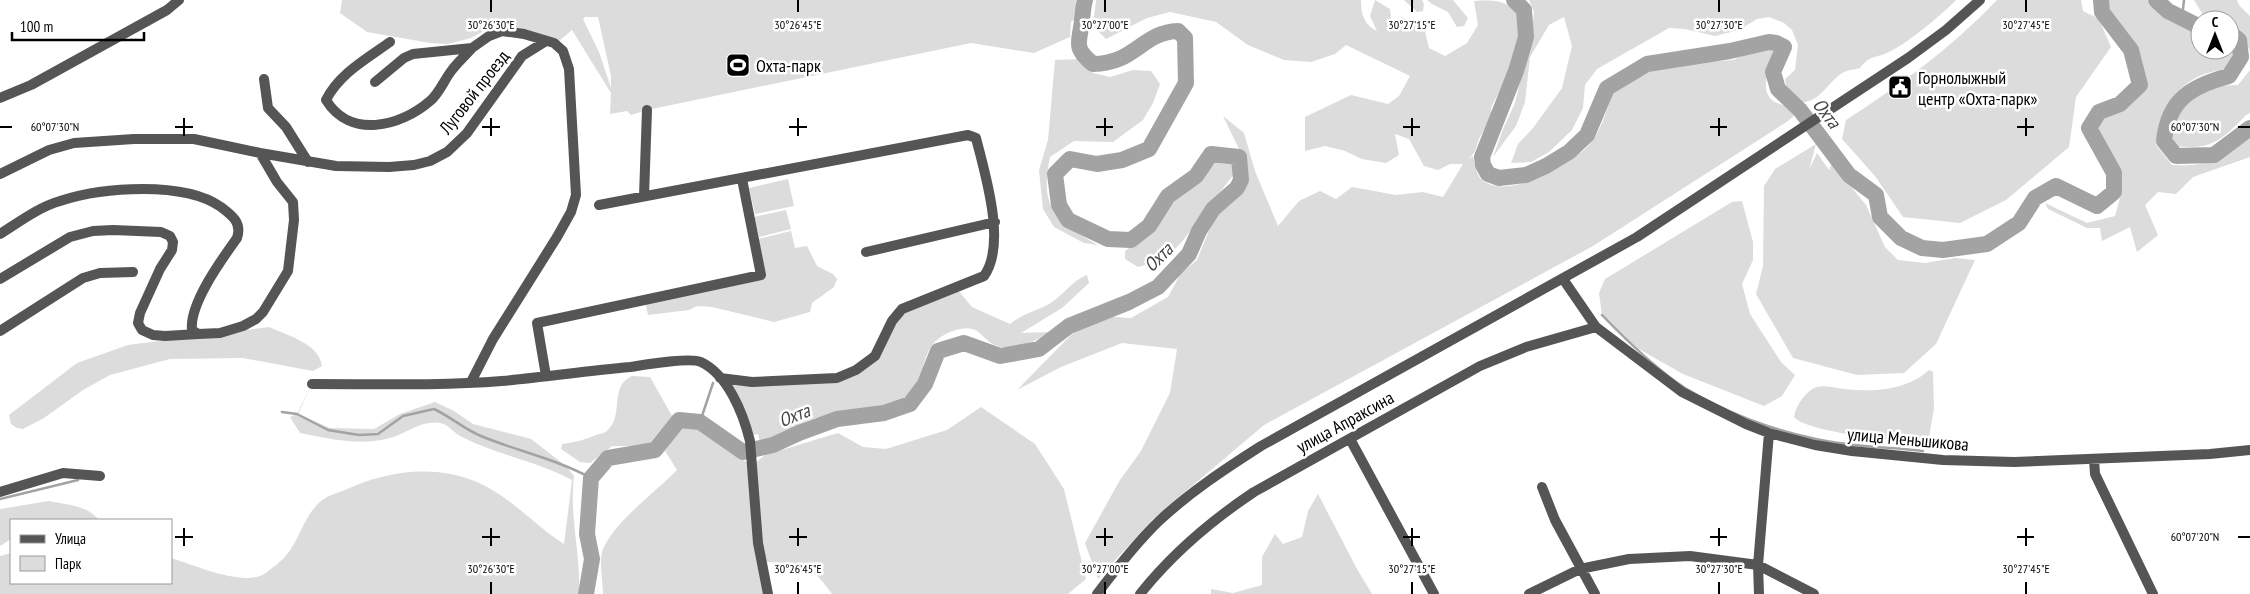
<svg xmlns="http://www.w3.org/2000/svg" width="2250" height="594" viewBox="0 0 2250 594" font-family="'PT Sans Narrow',sans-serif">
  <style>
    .green { fill: #dcdcdc; fill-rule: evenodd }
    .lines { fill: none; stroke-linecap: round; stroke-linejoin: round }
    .stream { stroke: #a3a3a3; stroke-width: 2.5 }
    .river { stroke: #a3a3a3; stroke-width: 16 }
    .minor { stroke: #555; stroke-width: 10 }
    .tertiary { stroke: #555; stroke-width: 10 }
    .ticks { fill: none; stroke: #000; stroke-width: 2 }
    .labels { text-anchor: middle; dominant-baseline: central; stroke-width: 5; stroke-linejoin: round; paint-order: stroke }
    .poi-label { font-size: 18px; fill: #000; stroke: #fff; text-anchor: start }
    .street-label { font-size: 18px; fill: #000; stroke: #fff }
    .water-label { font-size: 19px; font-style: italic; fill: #444; stroke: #fff }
    .ticks-label { font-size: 12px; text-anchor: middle; fill: #000; stroke: #fff; stroke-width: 5; stroke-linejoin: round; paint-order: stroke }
  </style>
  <rect width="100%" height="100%" fill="#fff"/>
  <!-- green -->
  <path class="green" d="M342 0H1076V18L1071 22 1070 37 1034 53 971 43 647 110 631 115 627 111 610 114 611 93 572 30 559 41 495 25 471 38 448 44 430 43 367 32 340 13ZM585 17H598L611 76V88L599 52 583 19Z
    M1096 0H1361C1361 14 1364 25 1377 31L1370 16 1375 0 1390 9 1392 25 1402 17 1424 27 1429 48 1445 56 1467 43 1478 25 1474 1C1492 0 1508 0 1517 14 1532 43 1504 80 1492 106 1490 110 1492 116 1490 120 1488 126 1483 131 1480 137 1475 147 1478 151 1468 159L1473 156C1475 164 1476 176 1483 181 1511 199 1563 168 1585 149 1601 135 1606 110 1614 91L1652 70 1681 64 1733 60 1753 51 1771 47 1776 53C1770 67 1757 91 1775 102 1786 107 1786 105 1796 114L1788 121 1593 246 1264 425 1153 519 1098 579 1085 543 1120 480 1141 451 1170 393 1177 349 1122 343 1061 367 1017 390 1071 335 1100 316 1131 318 1168 297 1181 273 1197 260 1217 211 1241 190 1242 155 1223 116 1244 133 1255 171 1278 226 1299 201 1320 191 1336 199 1352 187 1396 195 1423 192 1443 197 1463 164H1450L1438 170 1424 166 1409 139 1395 134 1399 155 1386 163 1362 159 1345 151 1325 146 1305 151V117L1351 95 1388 104 1399 96 1410 76 1346 45 1335 54 1311 62 1284 60 1248 45 1216 22 1170 12 1147 18 1106 39 1093 26Z
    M1404 0H1422L1424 4 1423 11 1417 12Z
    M1427 0H1453L1468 18 1464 26 1457 27 1448 12 1432 4Z
    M1529 0H1956C1943 14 1905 45 1889 52 1874 59 1871 54 1860 68 1856 69 1849 70 1844 72 1826 82 1820 106 1795 102L1787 92 1785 79 1795 70 1798 45 1792 30 1784 23 1769 17 1757 19 1739 30 1715 36 1685 29 1669 28 1597 69 1585 85 1583 108 1572 130 1549 152 1531 162 1511 163 1518 144 1533 128 1562 88 1572 46 1564 17 1549 25 1530 57 1525 102 1516 126 1493 157 1503 129 1515 103 1532 32 1534 12Z
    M1997 0H2081L2083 11 2099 19 2111 47 2076 97 2069 147 2006 200 1960 223 1903 217 1875 176 1842 139 1846 120C1901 85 1952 47 1997 0Z
    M2107 0H2147L2165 16 2200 31V50H2230V40L2234 44 2233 56 2227 69C2181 74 2162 103 2156 145L2172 165C2191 166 2210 165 2226 153 2236 145 2236 138 2250 133V157L2193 177 2176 194 2158 192 2145 205 2158 235 2137 252 2130 227 2102 241 2100 228H2087L2048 209 2045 203 2087 223 2115 216 2120 198 2122 179 2096 128 2101 117C2124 108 2135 105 2147 82L2134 42 2109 9Z
    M2194 0H2237L2239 5 2250 16V51L2245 40 2230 29V20L2205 18Z
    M1079 59 1093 73 1110 77 1133 70 1151 71 1160 84 1153 103 1143 120 1113 142 1074 141 1050 157C1039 208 1055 221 1098 245L1084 243 1054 227 1043 209 1039 170 1048 140 1055 60Z
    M2250 70V113L2246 115C2223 139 2211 151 2176 146L2170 131 2177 110 2211 86 2238 85Z
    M1816 144 1809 170 1817 153 1829 170 1832 163 1866 205 1885 247 1898 260 1925 263 1955 258 1975 260 1936 344 1904 373 1857 375 1793 358 1756 294 1763 266 1764 186 1775 169Z
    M1225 158 1234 159 1236 168 1234 174 1181 243 1163 260 1138 267 1125 259V251L1145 237 1174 201 1204 176 1216 162Z
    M788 179 794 206 755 214 749 188Z
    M1742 201 1753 242V260L1742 284 1750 314 1781 362 1795 375 1782 396 1764 406 1683 374 1630 344 1602 315 1599 293 1605 279 1732 202Z
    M786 210 791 229 759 237 754 217Z
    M791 231 795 248 807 246 817 266 833 274 837 279 834 287 812 303 810 312 774 322 712 307 697 306 689 310 648 315 645 300 760 275 762 255 758 239Z
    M1087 275 1089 283 1062 308 1021 333 1050 332C1035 341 1018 351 1000 347 980 342 982 321 953 331 913 345 933 379 904 398 888 409 843 410 823 416 801 421 781 435 760 442L758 434 753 435 720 378H837L875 356 902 309 956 288 972 307 1010 324C1022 314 1036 311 1049 304 1064 295 1071 281 1087 275Z
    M269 327C286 335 319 343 322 366L313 371 243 358 170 359 110 375 83 390 44 418 23 429 17 428 11 424 9 415 77 363 128 345Z
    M1929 370 1933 372 1934 408 1929 437C1915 447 1803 431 1794 417 1796 406 1806 390 1817 387 1824 385 1835 388 1844 389 1873 392 1906 391 1929 370Z
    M632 376 650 377 672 416 649 444 640 446H612L590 463 580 462 561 449 562 444C576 442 584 440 596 435 600 433 604 434 607 431 625 415 608 387 632 376Z
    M312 384 298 414 330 428 374 429 400 414 435 402 454 411 473 424 531 439 566 466 574 476C569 516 581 554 579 594H0V556L11 553V583H171V558C194 565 237 584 260 576 264 575 269 570 272 568 300 550 299 520 321 501 327 496 337 493 345 490 386 471 434 464 477 482 510 496 534 525 564 544L572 480C537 461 497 455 462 437 455 434 448 424 440 423 421 420 408 433 390 438 360 446 330 439 300 433L290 417 297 414Z
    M981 407 1035 444 1064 489 1086 579 1068 594H832C808 560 798 563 759 562L764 594H603C603 581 599 563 602 552 611 524 656 492 677 470L665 451 679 427 697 429 752 466 765 455 838 433 863 447 886 449 947 430Z
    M1318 494 1357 569 1372 594H1211V589L1233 593 1262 585V557L1275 534 1283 544 1302 537 1308 511Z
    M49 501C67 505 87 505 99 520H11V539L0 546V509Z"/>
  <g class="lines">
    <!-- stream -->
    <path class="stream" d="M2182 18 2184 0
      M1602 315C1627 341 1655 368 1685 388 1724 412 1772 430 1816 439 1851 447 1888 447 1923 451
      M282 412 297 414 328 430 359 435 378 434 403 416 434 409C451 417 464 429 481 436 517 451 556 459 591 478
      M700 422 713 383
      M0 499 78 480"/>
    <!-- river -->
    <path class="river" d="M1514 0 1524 10 1526 37 1516 71 1482 157 1483 165 1488 174 1499 178 1526 175 1546 166 1569 152 1587 135 1607 88 1647 64 1730 51 1769 42 1776 43 1784 47 1773 72 1778 89 1800 110 1849 175 1876 195 1880 217 1901 238 1922 248 1943 250 1987 244 2019 223 2035 198 2056 186 2097 206 2114 192V173L2089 128 2099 112 2120 104 2140 85 2131 50 2102 12 2101 0
      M2156 0 2168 11 2200 27
      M2230 33 2239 40 2241 57 2229 76C2191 86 2168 100 2164 141L2176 156 2214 155 2250 128
      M586 594 592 559 587 534 591 478 608 458 655 450 679 420 700 422 743 452 773 445 799 433 837 419 884 413 910 404 925 384 938 351 964 343 1000 356 1039 349 1069 326 1129 302 1158 287 1189 254 1199 231 1213 209 1237 188 1241 180 1239 157 1211 154 1196 176 1168 196 1149 226 1131 240 1108 239 1068 220 1059 205 1055 174 1070 159 1097 164 1122 160 1149 149 1186 83 1185 38 1178 31C1142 32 1135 64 1093 64 1072 47 1080 42 1082 20 1083 13 1083 7 1085 0"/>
    <!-- minor -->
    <path class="minor" d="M390 42C366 59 339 74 326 100 350 139 400 127 430 101 439 94 444 80 452 70 458 62 466 55 472 48
      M264 79 268 108 286 127 308 162
      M375 82 404 58 413 54 472 48 489 36 502 31 524 34 554 43 563 51 569 69 576 195 571 212 557 237 493 339 471 382
      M0 98 31 85 167 10 179 0
      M0 174 49 150 74 143 134 139H194L260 153 336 166 389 167 414 165 430 161 447 152 467 133 522 56 546 41
      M644 196 647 110
      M599 205 968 135 976 138C985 174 1007 244 984 276L902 309 892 321 875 356 856 370 837 378 752 382 720 378
      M0 234C19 222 39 207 60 201 103 187 184 181 221 207 233 216 242 223 237 238 222 259 189 304 192 330L198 334 220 333 243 326 256 319 263 312 288 271 294 220 293 202 277 182 260 153
      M866 252 995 222
      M0 279 70 237 93 231 113 230 161 232 170 236 173 242 172 250 160 269 140 313 138 323 142 330 153 335 165 336 198 334
      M1563 279 1596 327 1682 392 1746 424 1769 433 1815 445 1852 451 1943 460 2014 462 2210 454 2250 450
      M0 331 83 278 100 273 133 272
      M546 376 537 323 761 275 742 179
      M312 384C375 384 439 386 502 381 544 377 587 371 630 367 644 365 690 357 701 362 728 375 743 413 750 441L758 543 768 594
      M1350 439 1434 594
      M2094 459 2095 474 2153 594
      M1542 487 1555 520 1595 594
      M0 492 63 473 100 476
      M1140 594C1172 554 1212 520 1254 492L1480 366 1526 347 1596 327
      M1529 594 1580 569 1629 559 1690 556 1758 565 1814 594
      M1759 594 1758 565 1769 433"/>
    <!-- tertiary -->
    <path class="tertiary" d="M1097 594C1116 569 1136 543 1159 521 1190 492 1225 469 1261 446L1637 237 1908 58 1946 30 1980 0"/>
  </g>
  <!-- ticks -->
  <path class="ticks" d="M491 0V12M798 0V12M1105 0V12M1412 0V12M1719 0V12M2026 0V12M184 118V136M491 118V136M798 118V136M1105 118V136M1412 118V136M1719 118V136M2026 118V136M0 127H12M175 127H193M482 127H500M789 127H807M1096 127H1113M1403 127H1420M1710 127H1727M2017 127H2034M2238 127H2250M184 528V546M491 528V546M798 528V546M1105 528V546M1412 528V546M1719 528V546M2026 528V546M175 537H193M482 537H500M789 537H807M1096 537H1113M1403 537H1420M1710 537H1727M2017 537H2034M2238 537H2250M491 582V594M798 582V594M1105 582V594M1412 582V594M1719 582V594M2026 582V594"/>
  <!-- icons -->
  <defs>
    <g id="stadium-square" transform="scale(1.25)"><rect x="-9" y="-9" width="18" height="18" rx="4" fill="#000" stroke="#fff"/><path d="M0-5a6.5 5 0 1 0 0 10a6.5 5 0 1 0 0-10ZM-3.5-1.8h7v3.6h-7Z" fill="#fff"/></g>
    <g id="civic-square" transform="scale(1.25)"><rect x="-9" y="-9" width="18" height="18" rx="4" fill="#000" stroke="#fff"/><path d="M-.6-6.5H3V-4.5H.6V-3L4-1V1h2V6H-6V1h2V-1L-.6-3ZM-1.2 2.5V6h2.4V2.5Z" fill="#fff"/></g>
  </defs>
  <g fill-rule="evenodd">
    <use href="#stadium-square" x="738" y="65"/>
    <use href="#civic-square" x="1900" y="87"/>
  </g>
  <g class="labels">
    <!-- poi labels -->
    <g class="poi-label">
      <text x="756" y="65">Охта-парк</text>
      <text x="1918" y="77">Горнолыжный<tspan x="1918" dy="21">центр «Охта-парк»</tspan></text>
    </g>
    <!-- street labels -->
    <g class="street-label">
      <text transform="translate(474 92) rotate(-52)">Луговой проезд</text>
      <text transform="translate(1345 422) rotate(-29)">улица Апраксина</text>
      <text transform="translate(1908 439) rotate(5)">улица Меньшикова</text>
    </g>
    <!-- water labels -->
    <g class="water-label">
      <text transform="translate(1827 113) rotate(52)">Охта</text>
      <text transform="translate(1158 257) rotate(-45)">Охта</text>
      <text transform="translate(794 415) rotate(-22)">Охта</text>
    </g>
  </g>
  <g class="ticks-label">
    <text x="491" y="29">30°26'30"E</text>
    <text x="798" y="29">30°26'45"E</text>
    <text x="1105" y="29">30°27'00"E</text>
    <text x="1412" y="29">30°27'15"E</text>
    <text x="1719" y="29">30°27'30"E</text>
    <text x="2026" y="29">30°27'45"E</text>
    <text x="55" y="131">60°07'30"N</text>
    <text x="2195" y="131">60°07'30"N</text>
    <text x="2195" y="541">60°07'20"N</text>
    <text x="491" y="573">30°26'30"E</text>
    <text x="798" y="573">30°26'45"E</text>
    <text x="1105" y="573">30°27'00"E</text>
    <text x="1412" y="573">30°27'15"E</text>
    <text x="1719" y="573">30°27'30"E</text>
    <text x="2026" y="573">30°27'45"E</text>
  </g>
  <!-- legend -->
  <rect x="10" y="519" width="162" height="65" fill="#ffffff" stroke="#999999"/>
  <rect x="20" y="535" width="25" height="8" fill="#555555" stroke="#999999"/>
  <text x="55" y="544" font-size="15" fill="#000000">Улица</text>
  <rect x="20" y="556" width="25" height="15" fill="#dcdcdc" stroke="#999999"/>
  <text x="55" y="569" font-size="15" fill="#000000">Парк</text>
  <!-- north arrow -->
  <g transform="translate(2215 35)"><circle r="24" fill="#ffffff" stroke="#999999"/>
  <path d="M0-4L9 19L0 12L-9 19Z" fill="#000000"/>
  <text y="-8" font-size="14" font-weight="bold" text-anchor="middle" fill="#000000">С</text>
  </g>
  <!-- scale -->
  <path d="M12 32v8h132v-8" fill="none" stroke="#000000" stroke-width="2.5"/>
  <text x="20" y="32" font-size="15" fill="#000000" stroke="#ffffff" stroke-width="4" paint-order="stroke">100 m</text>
</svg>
